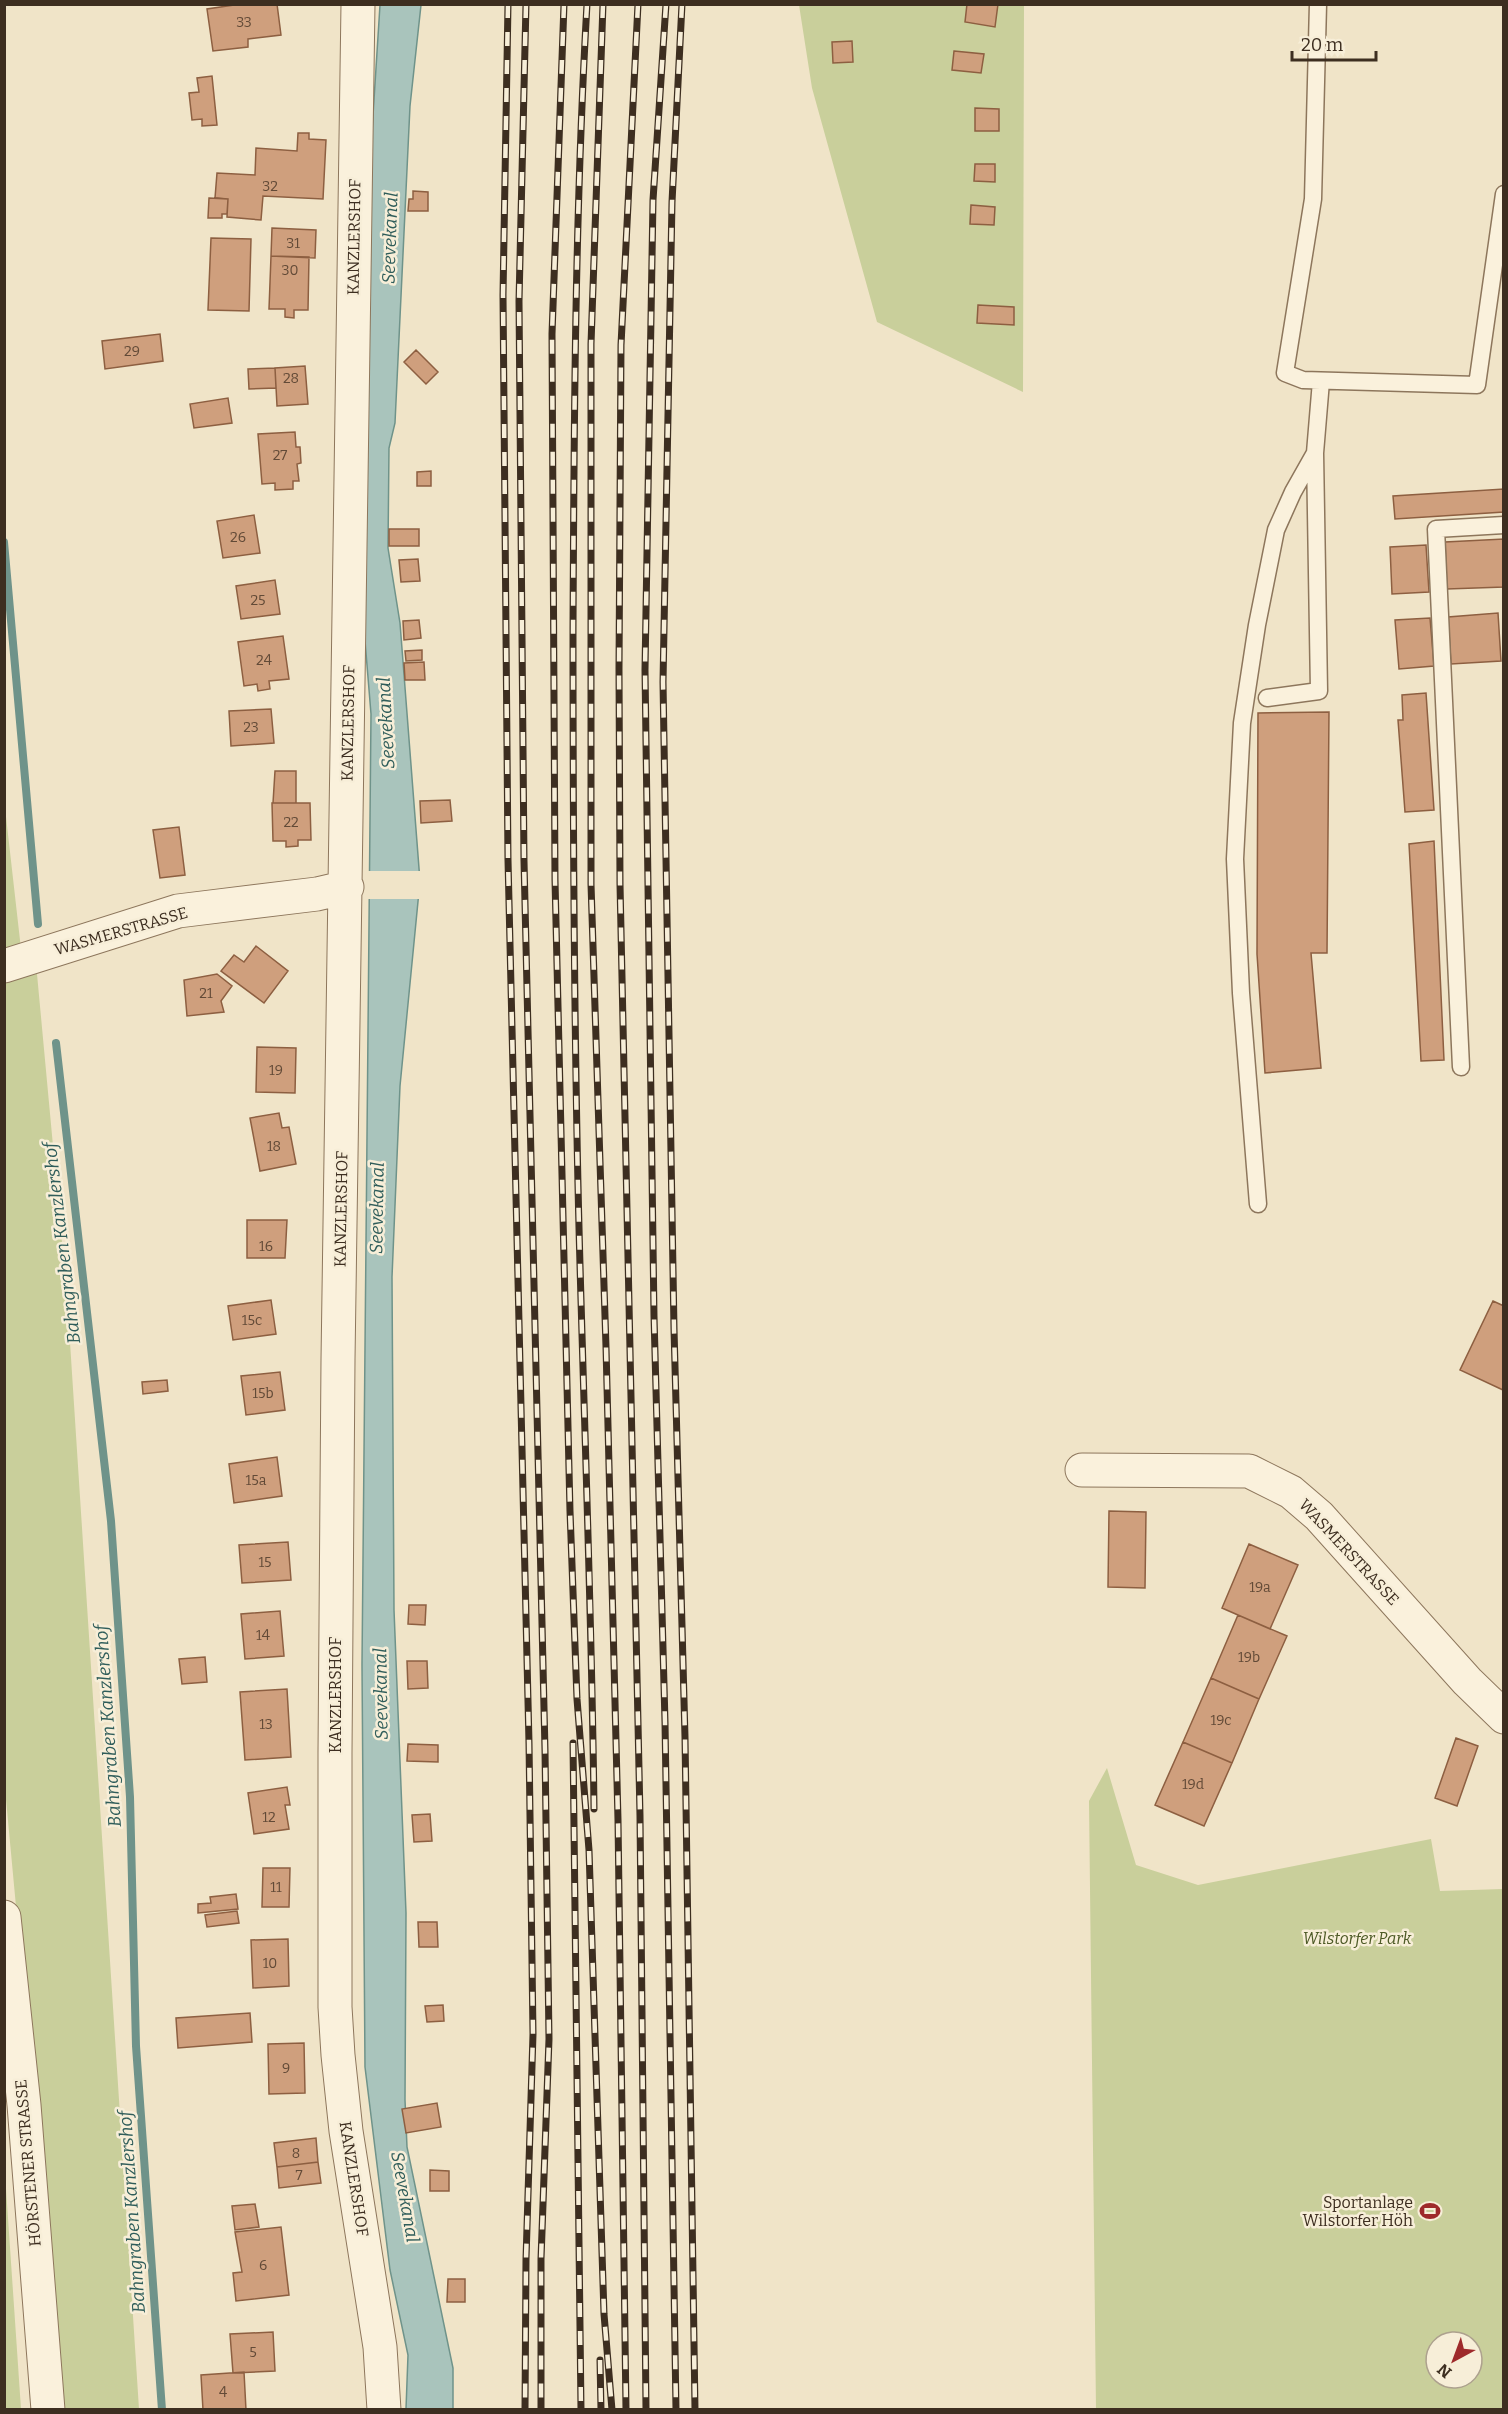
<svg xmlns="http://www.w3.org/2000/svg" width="1508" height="2414" viewBox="0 0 1508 2414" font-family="Bitter,serif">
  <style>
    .green { fill: #c9cf9b; fill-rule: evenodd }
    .water { fill: #a9c4bc; stroke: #6f938a; stroke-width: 1.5 }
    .pier { fill: #f0e4c8 }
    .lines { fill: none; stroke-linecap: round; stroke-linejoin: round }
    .stream { stroke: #6f938a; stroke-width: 8 }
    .building { fill: #cf9f7d; stroke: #8d5f41; stroke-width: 1.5 }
    .service-casing { stroke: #8d765c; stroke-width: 19 }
    .minor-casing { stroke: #8d765c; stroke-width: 35 }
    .service { stroke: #faf1dc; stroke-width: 16 }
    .minor { stroke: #faf1dc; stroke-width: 33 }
    .rail-casing { stroke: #3d2e20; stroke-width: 7 }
    .rail { stroke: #f7eed8; stroke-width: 4.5; stroke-dasharray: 14; stroke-linecap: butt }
    .labels { text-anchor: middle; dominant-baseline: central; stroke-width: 5; stroke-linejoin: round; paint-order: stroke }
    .number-label { font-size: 14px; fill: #624a37 }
    .street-label { font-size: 16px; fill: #3d2e20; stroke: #f7eed8 }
    .park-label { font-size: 16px; font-style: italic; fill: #4d5a26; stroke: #f7eed8 }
    .poi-label { font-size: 16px; fill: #3d2e20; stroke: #f7eed8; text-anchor: end }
    .water-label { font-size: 18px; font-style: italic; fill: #2f5d5a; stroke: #f7eed8 }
  </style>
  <rect width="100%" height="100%" fill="#f0e4c8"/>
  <!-- green -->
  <path class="green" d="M799 5H1024L1023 392 877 322 812 88Z
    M4 799 21 949 4 954Z
    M37 974 67 1296 139 2409H63L4 1778V978Z
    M1107 1768 1136 1865 1198 1885 1431 1839 1440 1891 1503 1889V2409H1096L1089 1801ZM1436 2342H1472V2378H1436Z
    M4 2174H5L21 2409H5Z"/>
  <!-- water -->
  <path class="water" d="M380 5H421L410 106 395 423 389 448 388 548 400 623 420 881 400 1086 392 1277 394 1610 406 1913 405 2100 407 2147 453 2368V2410L406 2409 408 2355 390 2270 365 2067 362 1665 371 714 362 604 357 368Z"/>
  <!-- pier -->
  <path class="pier" d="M366 871H422L421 899H366Z"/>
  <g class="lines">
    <!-- stream -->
    <path class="stream" d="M4 542 38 924
      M56 1043 111 1521 130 1797 136 2046 162 2410"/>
  </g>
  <!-- building -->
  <path class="building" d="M241 4H277L281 35 248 39V47L213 51 207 9Z
    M967 4H998L995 27 965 22Z
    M852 41 853 62 833 63 832 42Z
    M954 51 984 54 981 73 952 70Z
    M212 76 217 125 202 126V119L192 120 189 93 199 92 197 78Z
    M975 108 999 109V131H975Z
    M298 133H309V139L326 140 323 199 263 196 261 220 227 217 228 199 215 198 217 173 255 175 256 148 297 151Z
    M975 164H995V182L974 181Z
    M413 191 428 192V211H408L409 199H413Z
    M209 198 228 199 227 214H222V218H208Z
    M971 205 995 207 994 225 970 224Z
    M272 228 316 230 315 258 271 256Z
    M211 238 251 239 249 311 208 310Z
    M271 256 309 257 308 310H294V318L285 317V309H269Z
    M978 305 1014 307V325L977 323Z
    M160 334 163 361 105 369 102 341Z
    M416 350 438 372 426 384 404 362Z
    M305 366 308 404 277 406 275 368Z
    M275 368 276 388 249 389 248 369Z
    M228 398 232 423 194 428 190 404Z
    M295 432 296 447H300L301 463 297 464 299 481H293V489L275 490V483L262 484 258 434Z
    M431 471V486H417V472Z
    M1504 489V512L1395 519 1393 496Z
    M254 515 260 553 223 558 217 521Z
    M389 529H419V546H389Z
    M1504 539V587L1447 589 1445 542Z
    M1426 545 1429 592 1392 594 1390 547Z
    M418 559 420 581 401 582 399 560Z
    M275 580 280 614 241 619 236 586Z
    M1498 613 1501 661 1451 664 1448 617Z
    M1430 618 1434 666 1399 669 1395 620Z
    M419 620 421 638 404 640 403 621Z
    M283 636 289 679 269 681 270 689 258 691 257 684 244 686 238 642Z
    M422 650V660L406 661 405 651Z
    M424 662 425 680H405L404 663Z
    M1426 693 1434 810 1405 812 1398 720H1403L1402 695Z
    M271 709 274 743 231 746 229 711Z
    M1329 712 1327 953H1311L1321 1068 1265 1073 1257 954 1258 713Z
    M275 771H296V803H273Z
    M450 800 452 821 421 823 420 801Z
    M272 803H310L311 840H298V846L286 847V841H273Z
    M179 827 185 875 160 878 153 830Z
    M1434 841 1444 1060 1421 1061 1409 844Z
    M256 946 288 971 264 1003 221 971 234 955 244 962Z
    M217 974 232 986 221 1001 224 1012 187 1016 184 980Z
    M257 1047 296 1048 295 1093 256 1092Z
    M279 1113 282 1128 289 1127 296 1164 260 1171 250 1118Z
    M247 1220H287L285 1258H247Z
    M271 1300 276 1334 233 1340 228 1306Z
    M1493 1301 1504 1306 1503 1390 1460 1370Z
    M280 1372 285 1410 246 1415 241 1376Z
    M167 1380 168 1391 143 1394 142 1382Z
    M277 1457 282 1496 234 1503 229 1464Z
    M1109 1511 1146 1512 1145 1588 1108 1587Z
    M288 1542 291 1580 242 1583 239 1545Z
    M1249 1544 1298 1565 1270 1629 1222 1608Z
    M409 1605H426L425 1625 408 1624Z
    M280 1611 284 1656 245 1659 241 1614Z
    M1238 1615 1287 1636 1259 1699 1211 1678Z
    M205 1657 207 1682 182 1684 179 1659Z
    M407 1661H427L428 1688 408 1689Z
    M1211 1678 1259 1699 1232 1763 1183 1742Z
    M287 1689 291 1757 245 1760 240 1692Z
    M1456 1738 1478 1746 1457 1806 1435 1798Z
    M1183 1742 1232 1763 1204 1826 1155 1805Z
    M408 1744 438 1745V1762L407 1761Z
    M287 1787 290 1805H285L289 1829 254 1834 248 1793Z
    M430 1814 432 1841 414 1842 412 1815Z
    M263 1868H290L289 1907H262Z
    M236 1894 238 1909 198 1913V1904L211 1903 210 1897Z
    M237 1911 239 1923 207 1927 205 1915Z
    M418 1922H437L438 1947H419Z
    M288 1939 289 1986 253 1988 251 1940Z
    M443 2005 444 2021 427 2022 425 2006Z
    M250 2013 252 2042 178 2048 176 2018Z
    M304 2043 305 2093 269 2094 268 2044Z
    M437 2103 441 2127 406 2133 402 2109Z
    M316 2138 318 2162 277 2167 274 2143Z
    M318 2162 321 2183 279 2188 277 2167Z
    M430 2170 449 2171V2191H430Z
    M255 2204 259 2227 235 2230 232 2206Z
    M281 2227 289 2295 236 2301 233 2273 242 2272 235 2232Z
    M448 2279H465V2302H447Z
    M273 2332 275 2371 233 2373 230 2334Z
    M244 2372 246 2410H203L201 2375Z"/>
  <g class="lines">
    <!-- service casing -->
    <g class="service-casing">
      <path id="service" d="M1318 4 1313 199 1285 373 1303 380 1477 385 1504 194
        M1267 698 1319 691 1315 453 1321 381
        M1461 1067 1436 529 1504 525
        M1258 1204 1241 993 1235 859 1242 723 1257 625 1276 530 1293 492 1315 453"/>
    </g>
    <!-- minor casing -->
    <g class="minor-casing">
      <path id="minor" d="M358 4 338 1360 335 1753V2007L338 2055 346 2131 380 2347 384 2410
        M4 966 178 911 317 894 347 887
        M1082 1470 1249 1471 1291 1492 1319 1516 1467 1681 1504 1717
        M4 1917 24 2105 48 2410"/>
    </g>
    <!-- service -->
    <use href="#service" class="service"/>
    <!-- minor -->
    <use href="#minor" class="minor"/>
    <!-- rail casing -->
    <g class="rail-casing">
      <path id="rail" d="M508 4 503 295 508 860 529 1743 533 2034 526 2259 525 2410
        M526 4 519 301 524 861 545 1750 549 2039 541 2259V2410
        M564 4 552 334 555 880 570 1511 577 1699 589 1850 604 2314 612 2410
        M587 4C575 213 574 422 573 630 573 842 574 1053 580 1265 585 1446 592 1628 594 1809
        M603 4 591 344V884L606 1347 618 1820 626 2410
        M638 4 621 345 619 669 620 884 640 1816 646 2410
        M666 4 653 200 645 670 654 1316 665 1722 676 2410
        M682 4 672 202 663 682 674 1329 685 1737 695 2410
        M573 1743 581 2410
        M600 2360 601 2410"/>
    </g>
    <!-- rail -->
    <use href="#rail" class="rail"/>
  </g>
  <!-- icons -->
  <defs>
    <g id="stadium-bare" transform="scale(1.62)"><path d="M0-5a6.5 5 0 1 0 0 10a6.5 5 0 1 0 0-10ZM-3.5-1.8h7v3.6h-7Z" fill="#9e2a2b" stroke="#f7eed8" stroke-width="2.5" paint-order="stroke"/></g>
  </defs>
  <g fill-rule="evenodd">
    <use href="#stadium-bare" x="1430" y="2211"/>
  </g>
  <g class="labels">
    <!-- number labels -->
    <g class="number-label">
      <text x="244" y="22">33</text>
      <text x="270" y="186">32</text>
      <text x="293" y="243">31</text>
      <text x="290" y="270">30</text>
      <text x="132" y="351">29</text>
      <text x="291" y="378">28</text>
      <text x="280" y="455">27</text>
      <text x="238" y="537">26</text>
      <text x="258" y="600">25</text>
      <text x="264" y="660">24</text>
      <text x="251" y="727">23</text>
      <text x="291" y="822">22</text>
      <text x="206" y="993">21</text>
      <text x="276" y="1070">19</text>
      <text x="274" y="1146">18</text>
      <text x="266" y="1246">16</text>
      <text x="252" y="1320">15c</text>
      <text x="263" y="1393">15b</text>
      <text x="256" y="1480">15a</text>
      <text x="265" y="1562">15</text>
      <text x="1260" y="1587">19a</text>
      <text x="263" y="1635">14</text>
      <text x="1249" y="1657">19b</text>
      <text x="1221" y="1720">19c</text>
      <text x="266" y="1724">13</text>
      <text x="1193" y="1784">19d</text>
      <text x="269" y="1817">12</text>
      <text x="276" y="1887">11</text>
      <text x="270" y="1963">10</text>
      <text x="286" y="2068">9</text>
      <text x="296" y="2153">8</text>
      <text x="299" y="2175">7</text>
      <text x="263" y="2265">6</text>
      <text x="253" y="2352">5</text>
      <text x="223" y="2392">4</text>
    </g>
    <!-- street labels -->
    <g class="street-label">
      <text transform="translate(354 237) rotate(-89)">KANZLERSHOF</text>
      <text transform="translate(348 723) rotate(-89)">KANZLERSHOF</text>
      <text transform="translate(121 931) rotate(-16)">WASMERSTRASSE</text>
      <text transform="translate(341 1209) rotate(-89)">KANZLERSHOF</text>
      <text transform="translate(1349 1552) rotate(47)">WASMERSTRASSE</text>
      <text transform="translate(335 1695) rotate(-90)">KANZLERSHOF</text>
      <text transform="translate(28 2163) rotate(-95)">HÖRSTENER STRASSE</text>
      <text transform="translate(354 2179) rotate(81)">KANZLERSHOF</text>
    </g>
    <!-- park labels -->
    <g class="park-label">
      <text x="1357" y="1938">Wilstorfer Park</text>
    </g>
    <!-- poi labels -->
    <g class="poi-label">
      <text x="1413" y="2202">Sportanlage<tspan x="1413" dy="18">Wilstorfer Höh</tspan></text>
    </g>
    <!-- water labels -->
    <g class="water-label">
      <text transform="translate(390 238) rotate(-88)">Seevekanal</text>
      <text transform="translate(386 723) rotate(-93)">Seevekanal</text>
      <text transform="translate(377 1208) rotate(-89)">Seevekanal</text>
      <text transform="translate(62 1243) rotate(-97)">Bahngraben Kanzlershof</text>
      <text transform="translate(381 1694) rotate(-91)">Seevekanal</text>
      <text transform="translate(108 1726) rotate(-94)">Bahngraben Kanzlershof</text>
      <text transform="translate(405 2197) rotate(80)">Seevekanal</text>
      <text transform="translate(132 2212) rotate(-94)">Bahngraben Kanzlershof</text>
    </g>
  </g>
  <!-- border -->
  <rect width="1508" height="2414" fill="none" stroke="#3d2e20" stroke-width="12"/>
  <!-- north arrow -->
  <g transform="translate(1454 2360) rotate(221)"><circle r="28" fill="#f7eed8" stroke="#ada18e" stroke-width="1.5"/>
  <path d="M0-4.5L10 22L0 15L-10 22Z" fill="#9e2a2b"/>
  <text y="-9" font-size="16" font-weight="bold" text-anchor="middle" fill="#3d2e20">N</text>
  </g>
  <!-- scale -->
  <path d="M1292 51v9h84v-9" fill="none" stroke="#3d2e20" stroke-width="3"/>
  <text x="1301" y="51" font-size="18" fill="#3d2e20" stroke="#f7eed8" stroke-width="4.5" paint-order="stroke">20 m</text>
</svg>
